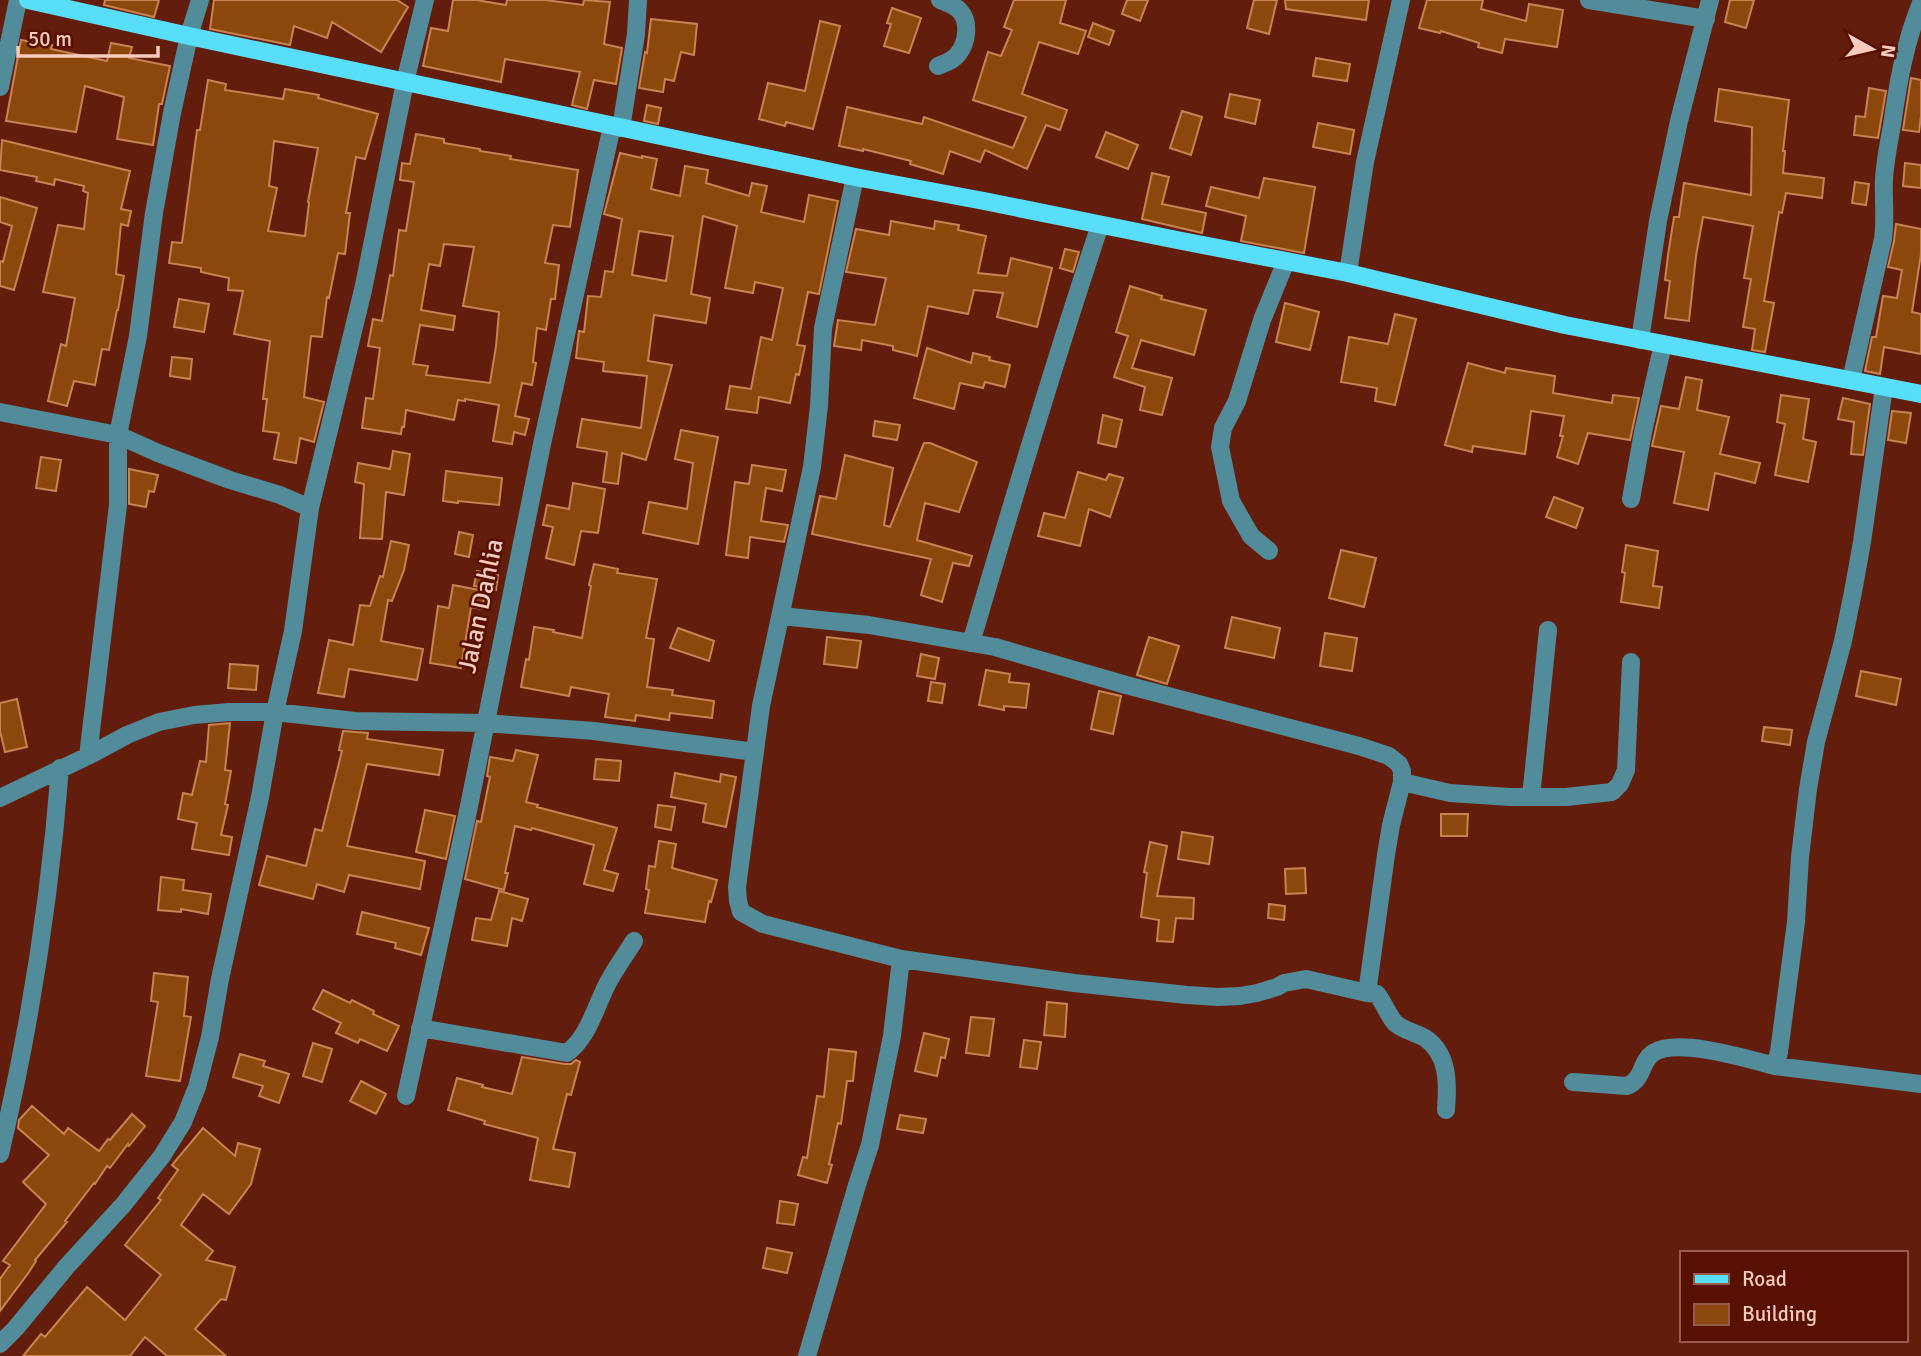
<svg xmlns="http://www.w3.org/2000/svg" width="1921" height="1356" viewBox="0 0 1921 1356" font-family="Signika,sans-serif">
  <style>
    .building { fill: #8c480c; stroke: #c78354; stroke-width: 2; fill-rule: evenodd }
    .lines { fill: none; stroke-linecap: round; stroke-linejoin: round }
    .minor { stroke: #528b99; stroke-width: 18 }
    .major { stroke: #59defa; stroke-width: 18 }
    .labels { text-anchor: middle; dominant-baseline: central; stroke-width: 5; stroke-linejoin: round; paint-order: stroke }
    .street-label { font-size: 26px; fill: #f6cabf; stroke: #571001 }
  </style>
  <rect width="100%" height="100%" fill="#631d0d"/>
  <!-- building -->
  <path class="building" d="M105 0H159L154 17 104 5Z
    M214 0H397L408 7 381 52 332 22 327 38 294 26 290 45 210 29Z
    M453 0H476L506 5 507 0H545L583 5 584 0 610 2 604 44 622 48 616 84 594 80 587 109 572 105 580 72 505 59 501 82 423 66 431 28 448 31Z
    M1014 0H1066L1060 23 1086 31 1078 54 1039 42 1022 94 1067 110 1060 130 1046 125 1027 169 985 150 980 162 950 151 943 174 910 164 911 161 863 149V151L839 146 847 107 922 124 924 117 1013 148 1026 117 973 100 988 52 1001 56 1012 30 1004 27Z
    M1127 0H1148L1140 21 1122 14Z
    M1254 0H1277L1269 34 1247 28Z
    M1285 0H1369L1366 20 1286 9Z
    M1427 0H1483L1481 9 1526 21 1529 4 1563 10 1557 47 1505 39 1502 53 1478 47 1479 43 1441 31 1440 33 1419 28Z
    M1730 0H1754L1746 28 1725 22Z
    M892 8 921 18 909 53 884 46 891 24 887 23Z
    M651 19 697 24 694 55 681 52 674 81 665 79 663 92 639 88 645 52 647 53Z
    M820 21 840 26 813 129 786 122 785 126 759 119 768 83 805 91Z
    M1093 23 1114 31 1109 45 1088 37Z
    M21 40 52 45 51 49 107 61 111 43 132 47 129 58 170 66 162 104H159L153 145 117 139 124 97 85 86 76 132 6 121Z
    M1316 58 1350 64 1347 81 1313 76Z
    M1911 78 1921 80V116L1919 132 1903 130Z
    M208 80 226 84 225 90 283 99 285 89 319 95 318 98 378 114 365 159 356 157 346 213H350L345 254 338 253 329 298 327 297 322 337 311 336 304 397 324 402 314 442 300 438 296 463 274 459 279 433 263 431 267 399H263L270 341 234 334 243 291 228 290 229 278 201 272V268L169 263 172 242 182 243 197 130H200ZM274 141 318 148 308 202 309 203 305 236 268 231 277 188 269 186Z
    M1869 88 1886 91 1878 138 1854 135 1856 116 1865 117Z
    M1719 89 1789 100 1783 151H1785L1783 173 1824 178 1822 198 1786 193 1782 213 1779 212 1764 301 1774 303 1765 352 1752 350 1755 329 1743 327 1751 279 1744 278 1753 226 1703 217 1696 256 1689 321 1665 318 1670 281 1665 280 1668 255 1674 217H1679L1684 183 1751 195 1752 127 1715 121Z
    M1230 94 1260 100 1255 124 1225 117Z
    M647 105 661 108 658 124 644 121Z
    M1182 111 1202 117 1191 155 1170 148Z
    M1318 123 1354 130 1350 154 1313 147Z
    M1106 132 1138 145 1128 169 1096 157Z
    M416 134 444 139V143L480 149V151L511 156 510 159 578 170 570 227 553 225 545 263 559 265 555 299H551L546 330 537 328 533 362 536 363 532 385 522 383 515 416 529 419 525 435 514 432 512 444 493 441 499 405 465 399V401L458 400 454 420 406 410 404 427H402L401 434 362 428 366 398 373 399 380 348 368 346 373 319 382 321 390 275 393 276 399 230 406 231 414 182 400 180 402 163 410 164ZM444 244 474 247 463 306 499 312 496 346 490 383 426 375 428 366 413 364 420 325 453 330 455 316 421 310 429 264 440 266Z
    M2 140 130 171 121 209 131 211 128 226 121 224 116 274 124 276 118 310H117L109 350 102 349 95 385 74 381 67 406 48 401 61 344 66 346 75 298 43 292 58 225 84 229 88 193 83 191 84 186 55 179 54 185 36 181 37 177 0 170Z
    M620 153 642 158V156L657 159 651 189 680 196 685 166 708 170 706 183 749 196 752 183 767 186 761 212 804 222 809 195 838 201 819 294 808 292 797 345 805 346 799 375 796 374 790 403 759 397 757 413 726 409 730 386 751 389 761 337 772 340 783 288 755 282 753 293 725 288 737 226 703 216 691 294 710 298 706 323 654 315 648 361 672 365 646 460 622 453 618 484 603 482 607 452 577 447 582 419 641 428 647 376 603 371 604 362 576 358 579 331 584 332 588 296 601 297 605 271 613 272 622 219 604 214ZM639 231 673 236 666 281 632 275Z
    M1905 163 1921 165V188L1903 186Z
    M1152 173 1169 177 1162 204 1206 213 1202 233 1142 219Z
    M1264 178 1315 187 1304 253 1241 241 1246 216 1206 206 1211 187 1259 198Z
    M1855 182 1869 184 1866 205 1852 203Z
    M0 197 37 208 14 290 0 286V261L3 262 12 226 0 222Z
    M891 221 934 229 935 221 959 225 958 230 986 236 978 273 1007 276 1011 258 1052 268 1037 327 997 317 1003 293 974 290 968 314 928 306 917 356 893 350V346L862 340 861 350 834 346 838 320 875 325 886 278 846 272 856 229 889 235Z
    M1896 224 1921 229V254L1912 312 1921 314V354L1884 347 1880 374 1865 371 1872 337H1876L1883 296 1897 298 1902 270 1888 267 1894 241Z
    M1065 249 1079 252 1073 272 1060 268Z
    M1130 286 1162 296 1161 299 1206 310 1194 355 1141 340 1132 368 1172 378 1162 415 1140 410 1145 387 1114 377 1128 336 1116 332Z
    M179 299 209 304 204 332 174 327Z
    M1285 303 1319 312 1310 350 1276 342Z
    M1395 314 1416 319 1395 405 1375 401 1377 388 1341 382 1349 337 1388 344Z
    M927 348 971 363 973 353 990 357 989 360 1010 365 1005 387 985 382 983 388 960 383 954 409 914 398Z
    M172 357 192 359 190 379 170 376Z
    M1468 363 1505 373 1506 368 1555 376 1553 393 1612 403 1613 395 1639 398 1630 440 1588 433 1578 464 1557 457 1563 436H1560L1564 416 1531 411 1525 454 1473 446 1472 452 1445 445Z
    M1686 377 1702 380 1697 410 1729 417 1720 454 1760 463 1755 483 1715 473 1708 510 1674 503 1684 452 1652 446 1661 406 1679 409Z
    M1781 395 1809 399 1803 439 1816 442 1808 482 1775 475 1785 424 1777 422Z
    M1843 398 1870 404 1863 455 1851 454 1854 422 1838 419Z
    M1892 411 1911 413 1906 443 1888 440Z
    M1103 415 1122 420 1116 447 1098 443Z
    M875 421 900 425 897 440 873 436Z
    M681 430 718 437 698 544 643 533 649 502 687 509 693 463 675 459Z
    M924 443H930L977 462 959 512 925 503 917 540 972 556 969 566 953 563 942 602 921 595 931 559 812 534 820 496 836 499 845 455 893 468 884 525 890 527Z
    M393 451 410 454 404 495 386 492 382 539 360 538 364 484 355 482 358 463 390 469Z
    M41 457 61 460 56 491 36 488Z
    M752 465 786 470 782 491 766 488 761 521 788 525 784 542 750 537 748 558 726 555 735 482 749 484Z
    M129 469 158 475 154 492 149 491 146 507 129 504Z
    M446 471 502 478 499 505 458 501V503L443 501Z
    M1078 472 1106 480 1109 474 1123 478 1110 517 1089 509 1080 546 1038 536 1044 513 1065 518Z
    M573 483 605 489 598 533 581 531 574 565 546 558 553 527 543 525 547 505 569 509Z
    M1554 497 1583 508 1576 528 1546 517Z
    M459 532 473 535 469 557 455 554Z
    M391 541 409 545 404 570 392 601 388 600 381 641 423 649 417 680 349 669 344 697 318 693 329 640 353 645 360 605 370 606 380 576 383 577Z
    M1626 545 1658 551 1653 586 1662 587 1659 608 1621 602 1625 573 1622 572Z
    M1341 550 1376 558 1364 607 1329 598Z
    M594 564 618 569 617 573 657 579 646 638 654 639 647 687 673 690 672 695 714 701 712 718 670 713 669 720 636 715 635 721 605 717 609 694 571 687 569 696 521 687 526 659 529 660 534 627 554 630 553 632 582 638 591 586 589 585Z
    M477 571 498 575 496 590 474 586Z
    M453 585 485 591 482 609 471 607 461 668 430 663 438 606 449 608Z
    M1232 617 1280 628 1274 658 1225 648Z
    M678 628 714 641 709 661 670 648Z
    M1325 633 1357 638 1352 671 1320 666Z
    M827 637 861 641 857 668 824 664Z
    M1149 637 1179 646 1167 684 1137 675Z
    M921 654 939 658 935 679 917 676Z
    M230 664 258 666 256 690 228 688Z
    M986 670 1010 674 1009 682 1029 684 1026 708 1004 706V710L979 705Z
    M1861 671 1901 679 1896 705 1856 696Z
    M931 682 945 684 942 703 928 701Z
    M1099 691 1121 696 1113 734 1091 729Z
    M17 699 27 747 5 752 0 731V703Z
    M230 723 225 770 231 771 225 804 228 805 221 835 232 837 229 855 192 849 197 823 178 819 183 793 192 795 200 761 206 762 209 725Z
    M1764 727 1792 730 1790 745 1762 741Z
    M343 731 368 733 367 739 443 750 439 775 367 764 347 846 425 861 420 889 349 875 344 892 317 884 313 899 259 885 267 856 306 866 315 829 322 831 342 751 339 750Z
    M516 750 538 755 526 802 538 805 537 807 617 828 604 870 618 874 613 891 584 884 594 845 532 828 531 830 515 826 505 873H508L504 890 465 879 477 821 481 822 490 777 487 776 490 757 513 761Z
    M596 759 621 761 619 781 594 779Z
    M675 773 720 782 721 774 736 777 726 827 703 822 706 804 671 797Z
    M658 805 675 807 671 830 655 827Z
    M425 810 455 816 446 859 416 852Z
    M1441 814H1468L1467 836H1441Z
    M1182 832 1213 837 1209 864 1178 859Z
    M659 841 676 844 672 868 717 880 711 902 709 901 705 922 645 913 649 890 646 889 649 866 655 867Z
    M1150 842 1167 846 1157 896 1194 898 1193 919 1176 918 1173 942 1157 941 1159 920 1141 917 1147 873 1144 872Z
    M1305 868 1306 893 1286 894 1285 869Z
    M161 877 184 880 183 890 211 894 208 914 181 909V912L158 910Z
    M499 891 528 899 522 921 512 918 507 946 472 940 476 918 491 920Z
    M1269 904 1285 906 1284 920 1268 918Z
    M362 912 429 928 421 955 395 948 396 943 357 934Z
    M154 973 188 977 184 1016 191 1017 180 1081 146 1076 158 1002 151 1001Z
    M323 990 350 1003 352 1000 374 1011 373 1014 399 1026 387 1051 360 1039 358 1043 336 1033 341 1023 313 1009Z
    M1047 1002 1067 1004 1065 1037 1044 1035Z
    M971 1017 994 1019 989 1056 966 1053Z
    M924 1033 949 1039 945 1058 941 1057 937 1076 915 1071Z
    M1024 1040 1041 1042 1037 1069 1020 1067Z
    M313 1043 332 1049 322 1082 303 1076Z
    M829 1049 856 1052 853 1081H847L841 1124 838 1123 829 1164 832 1165 827 1183 798 1175 803 1157 807 1158 817 1096 824 1097Z
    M240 1054 265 1061 263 1066 289 1074 279 1103 259 1096 263 1086 233 1077Z
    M522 1057 565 1064H571L576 1060 580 1062 571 1095 567 1094 553 1149 575 1153 569 1187 530 1180 538 1138 484 1124 485 1121 448 1110 457 1078 483 1085 482 1087 512 1094Z
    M361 1081 386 1094 376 1114 350 1101Z
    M32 1106 64 1134 68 1128 99 1151 108 1139 110 1140 132 1114 145 1126 129 1146 128 1144 110 1168 107 1166 95 1184 94 1183 65 1221 67 1222 35 1260 36 1261 29 1272 0 1311V1279L10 1265 3 1261 46 1204 23 1182 49 1155 18 1128 19 1120Z
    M900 1115 926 1119 923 1133 897 1129Z
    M203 1128 235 1156 238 1143 260 1149 251 1184 229 1214 203 1194 181 1225 213 1251 206 1260 235 1267 226 1300 221 1299 195 1329 226 1356H167L145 1337 130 1356H23L41 1334 45 1337 87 1287 125 1320 161 1275 125 1245 161 1200 158 1198 178 1170 172 1165Z
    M780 1201 798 1204 794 1225 777 1223Z
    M767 1248 792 1253 787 1273 763 1268Z"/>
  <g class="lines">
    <!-- minor -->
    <path class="minor" d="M1589 0 1706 19
      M938 66C945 63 953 61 958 54 967 43 970 22 960 11 955 5 947 3 940 0
      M0 87 18 0
      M621 128 636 34 638 0
      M1348 273 1365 162 1401 0
      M1640 340 1658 221 1679 121 1710 0
      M1851 380 1883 239C1886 218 1883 199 1884 179 1885 161 1889 142 1892 125 1898 83 1905 42 1921 3
      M1884 387 1862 542 1853 592 1843 641 1816 742 1808 789 1800 857 1796 922 1779 1052 1775 1066 1921 1084
      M0 412 118 435 158 453 230 480 280 495 310 508
      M1631 499 1643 432 1663 344
      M1269 551 1251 536 1231 501 1220 447 1223 428 1237 401 1262 320 1286 261
      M781 616 869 625 995 647 1126 685 1359 746 1389 756 1399 764 1402 771V782L1391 825 1386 855 1367 993 1306 979 1284 983 1277 987 1257 993 1240 996 1218 997 1187 995 1074 983 901 959 763 924 741 912 738 901 737 887 761 706 812 467 819 406 823 328 855 177
      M971 643C1012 503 1054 363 1100 225
      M88 756 118 505V435L138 336 154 213 172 113 189 36 200 0
      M1402 782 1450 793 1510 797H1566L1612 792 1620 784 1626 770 1631 662
      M1531 797 1548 630
      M0 798 88 756 127 735 159 722 194 715 229 712H275L355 721 484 723 594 731 755 752
      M1367 993 1377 994C1384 1003 1388 1015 1395 1023 1404 1031 1415 1032 1425 1038 1449 1054 1448 1084 1446 1110
      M420 1028 567 1053C590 1036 596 1003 610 979 617 966 626 954 634 941
      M1573 1082 1627 1086C1644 1079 1640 1062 1653 1053 1677 1037 1748 1059 1775 1066
      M406 1096 468 811 542 444 612 126
      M0 1154C30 1027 50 898 60 768
      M0 1344 15 1329 67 1266 123 1205 162 1156 183 1122 197 1087 210 1037 220 979 260 797 275 712 293 631 310 508 363 290 405 82 425 0
      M807 1356 857 1185 870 1145 892 1036 901 959"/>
    <!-- major -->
    <path class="major" d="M28 0 189 36 855 177 984 201 1177 240 1348 273 1565 325 1921 394"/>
  </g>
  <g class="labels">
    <!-- street labels -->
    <g class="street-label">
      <text transform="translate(481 606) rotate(-78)">Jalan Dahlia</text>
    </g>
  </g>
  <!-- legend -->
  <rect x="1680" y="1251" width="228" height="91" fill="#571001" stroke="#975a4d" stroke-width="2"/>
  <rect x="1694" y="1274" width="35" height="10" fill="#59defa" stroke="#975a4d" stroke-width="2"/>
  <text x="1742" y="1286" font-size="21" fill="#f6cabf">Road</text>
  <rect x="1694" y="1304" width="35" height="21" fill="#8c480c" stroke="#975a4d" stroke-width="2"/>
  <text x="1742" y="1321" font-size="21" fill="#f6cabf">Building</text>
  <!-- north arrow -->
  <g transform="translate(1872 49) rotate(98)" stroke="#571001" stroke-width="5" paint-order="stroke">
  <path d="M0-5L12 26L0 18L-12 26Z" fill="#f6cabf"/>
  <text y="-10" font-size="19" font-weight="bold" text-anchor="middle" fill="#f6cabf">N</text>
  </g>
  <!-- scale -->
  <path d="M18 46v10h140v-10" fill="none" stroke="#f6cabf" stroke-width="3.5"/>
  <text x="28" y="46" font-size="21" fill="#f6cabf" stroke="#571001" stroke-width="5" paint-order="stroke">50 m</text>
</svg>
